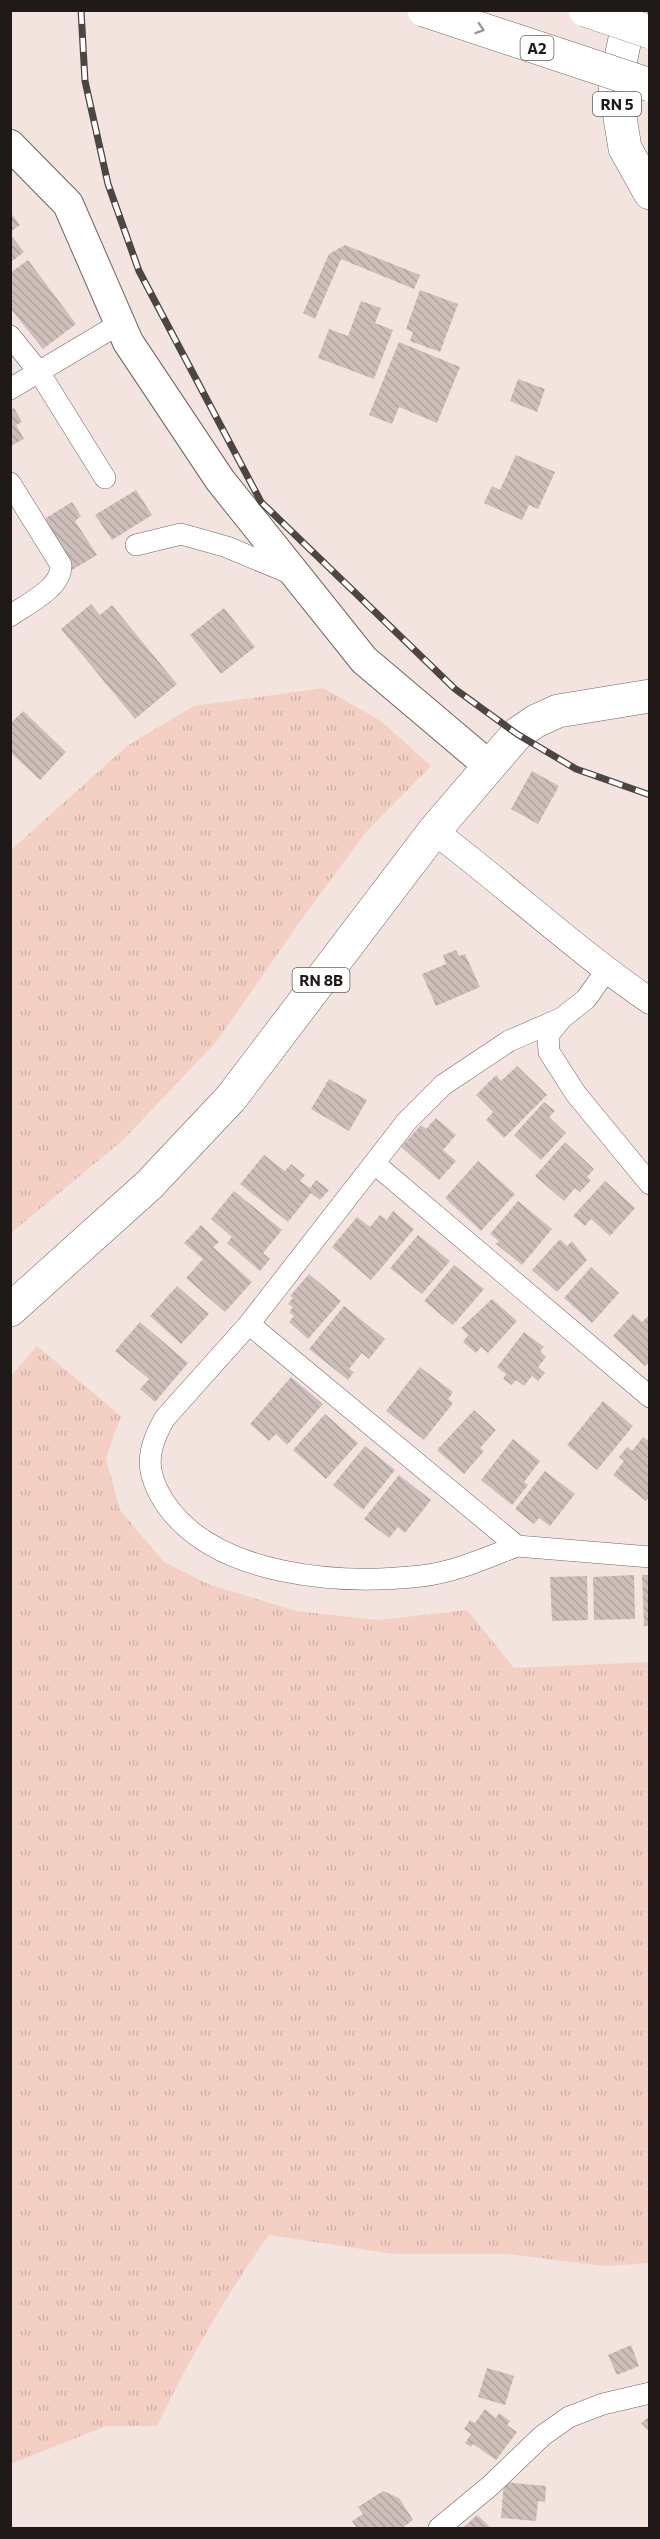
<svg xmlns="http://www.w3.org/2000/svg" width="660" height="2539" viewBox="0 0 660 2539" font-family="Commissioner,sans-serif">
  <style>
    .grass { fill: url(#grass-tufts) }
    .building { fill: url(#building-back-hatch) }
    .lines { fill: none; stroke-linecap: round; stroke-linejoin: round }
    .minor-casing { stroke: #716460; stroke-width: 22 }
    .tertiary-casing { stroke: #716460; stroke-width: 27 }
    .secondary-casing { stroke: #716460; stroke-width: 32 }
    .primary-casing { stroke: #716460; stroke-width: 34 }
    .minor { stroke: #fff; stroke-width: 21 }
    .tertiary { stroke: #fff; stroke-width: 26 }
    .secondary { stroke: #fff; stroke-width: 30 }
    .primary { stroke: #fff; stroke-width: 33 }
    .rail-casing { stroke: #4c4542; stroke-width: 7 }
    .rail { stroke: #fff; stroke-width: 4.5; stroke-dasharray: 14; stroke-linecap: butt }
    .motorway-bridge-casing { stroke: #716460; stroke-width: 34; stroke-linecap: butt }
    .motorway-bridge { stroke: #fff; stroke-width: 33 }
    .oneway { stroke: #9a9897 }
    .labels { text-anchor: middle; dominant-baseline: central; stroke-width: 4.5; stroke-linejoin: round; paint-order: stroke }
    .shield { fill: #fff; stroke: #625f5d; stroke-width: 1.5 }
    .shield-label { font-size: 15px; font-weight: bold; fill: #1f1a18 }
  </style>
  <defs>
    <pattern id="grass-tufts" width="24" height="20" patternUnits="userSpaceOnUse" patternTransform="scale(1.5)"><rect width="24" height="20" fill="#f4d0c4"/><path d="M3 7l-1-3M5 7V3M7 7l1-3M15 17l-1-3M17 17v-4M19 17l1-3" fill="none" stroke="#d1b2a8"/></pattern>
    <pattern id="building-back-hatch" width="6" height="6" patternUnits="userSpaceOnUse" patternTransform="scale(1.5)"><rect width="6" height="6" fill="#cdbeb9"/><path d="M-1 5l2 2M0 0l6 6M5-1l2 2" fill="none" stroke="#b0a39e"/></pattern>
  </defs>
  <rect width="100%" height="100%" fill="#f3e4df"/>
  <!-- grass -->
  <path class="grass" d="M323 688 381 721 431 766 366 832 299 923 217 1041 123 1140 11 1233V850L127 746 194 706Z
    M37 1346 121 1416 106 1458 120 1510 164 1562 208 1584 296 1611 379 1620 467 1610 514 1668 649 1662 650 2263 604 2266 507 2254H394L269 2235C226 2295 189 2360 157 2426H106L11 2464 10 1377Z"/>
  <!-- building -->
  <path class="building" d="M10 212 20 225 10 232Z
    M10 234 24 252 10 263Z
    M345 245 420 275 414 289 341 259 315 319 303 313 329 254Z
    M28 260 76 324 43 349 10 308V273Z
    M420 290 458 304 440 352 410 341 413 332 406 329Z
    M361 301 381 308 375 323 393 330 374 379 318 358 329 329 348 336Z
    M399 342 460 367 437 423 399 407 392 424 369 415Z
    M518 379 545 389 537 412 510 401Z
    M14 408 22 422 16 425 24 439 10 446V410Z
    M516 455 555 472 538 509 529 505 522 520 484 503 492 486 500 490Z
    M136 490 152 515 112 540 95 515Z
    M72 502 81 516 75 521 97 555 72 570 41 521Z
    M91 604 100 615 112 605 177 684 135 719 61 629Z
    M224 608 255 647 221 674 190 635Z
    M23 711 66 752 40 780 10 752V724Z
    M532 771 559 786 538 824 511 809Z
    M456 950 459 956 465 954 480 987 436 1006 422 974 446 964 443 955Z
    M517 1066 547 1095 504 1138 486 1120 493 1112 476 1095 496 1075 501 1081Z
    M329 1079 367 1100 349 1131 311 1109Z
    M544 1102 555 1111 549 1117 566 1133 541 1160 514 1135Z
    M436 1118 456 1135 443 1150 456 1161 439 1180 401 1147 421 1125 426 1129Z
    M565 1142 594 1169 587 1177 591 1180 580 1192 575 1188 564 1201 535 1176Z
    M264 1155 285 1171 291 1164 305 1175 300 1181 310 1188 316 1180 329 1190 320 1200 311 1193 288 1222 240 1184Z
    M478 1161 515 1194 481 1231 445 1198Z
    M605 1181 635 1208 610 1236 591 1219 585 1226 573 1216Z
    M234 1191 282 1230 263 1253 270 1259 260 1271 227 1243 232 1237 211 1219Z
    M518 1201 552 1229 522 1265 496 1244 499 1241 490 1234Z
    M393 1211 414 1229 371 1280 332 1247 357 1217 370 1227 380 1215 387 1220Z
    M201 1225 219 1242 213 1247 252 1282 225 1312 186 1278 203 1259 184 1243Z
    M418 1235 450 1261 422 1294 390 1268Z
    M560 1239 567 1246 572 1241 587 1260 557 1292 532 1270Z
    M454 1265 484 1289 453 1325 424 1301Z
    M591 1267 619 1293 592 1323 564 1298Z
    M309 1274 341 1301 308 1339 289 1322 294 1316 289 1312 293 1307 288 1304 293 1298 290 1296Z
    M177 1286 209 1314 181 1344 150 1316Z
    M492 1299 517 1321 488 1353 481 1347 476 1353 463 1342 468 1335 461 1328Z
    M344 1306 385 1339 369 1359 362 1353 349 1369 354 1372 348 1380 309 1349Z
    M633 1314 642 1322 648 1316 650 1317V1362L645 1366 613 1336Z
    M140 1322 188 1363 155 1402 140 1389 149 1379 115 1351Z
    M524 1332 544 1347 540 1351 546 1357 538 1367 545 1373 538 1381 532 1376 524 1386 516 1380 512 1385 503 1379 506 1374 497 1367Z
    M420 1367 453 1392 448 1399 453 1403 424 1440 386 1411Z
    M291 1377 323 1404 287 1445 276 1434 269 1441 250 1424Z
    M603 1401 633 1426 597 1470 567 1445Z
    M474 1410 496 1430 480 1448 484 1451 464 1474 437 1450Z
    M325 1414 358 1443 326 1479 293 1450Z
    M643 1437 650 1442V1496L646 1501 613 1475 624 1461 619 1457 627 1447 632 1451Z
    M513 1439 540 1461 524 1482 528 1485 512 1505 481 1480Z
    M365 1446 395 1470 363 1510 333 1485Z
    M545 1471 575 1494 550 1526 539 1518 534 1524 515 1509Z
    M399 1475 431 1500 405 1533 398 1527 389 1538 364 1519Z
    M634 1575 635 1619 594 1620 593 1577Z
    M642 1575H650V1626H644Z
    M587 1576 588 1620 552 1621 550 1577Z
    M631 2345 639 2366 617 2375 608 2355Z
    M487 2368 514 2376 505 2405 478 2397Z
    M485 2409 496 2418 499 2413 510 2421 507 2425 517 2432 496 2460 473 2444 471 2447 465 2443 471 2434 464 2429 470 2420 475 2423Z
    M650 2416V2432L641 2423Z
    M504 2482 546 2486 545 2502 538 2501 536 2521 501 2518Z
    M383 2491 399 2498 413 2520 402 2528H357L352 2521 363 2514 358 2507Z
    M477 2515 491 2528H463Z"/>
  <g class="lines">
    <!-- minor casing -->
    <g class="minor-casing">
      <path id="minor" d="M10 336 39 372 105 478
        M10 389 119 324
        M10 483 61 565C62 588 27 604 10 616
        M136 545 181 534 227 547 292 574
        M606 971 586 999 562 1018 548 1035 549 1052 576 1094 650 1184
        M375 1164 650 1397
        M249 1324 517 1546 650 1557
        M517 1546C486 1558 455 1572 421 1576 341 1585 218 1577 167 1506 145 1474 145 1452 165 1418L249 1324 407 1121 443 1085 509 1041 562 1018
        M439 2528 490 2486 542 2436 569 2417 603 2404 650 2393"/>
    </g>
    <!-- tertiary casing -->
    <g class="tertiary-casing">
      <path id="tertiary" d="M434 831C507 886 574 949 650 1001"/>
    </g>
    <!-- secondary casing -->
    <g class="secondary-casing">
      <path id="secondary" d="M10 145 68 204 128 342 220 480 364 660 488 765"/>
    </g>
    <!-- primary casing -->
    <g class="primary-casing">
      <path id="primary" d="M631 10 615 87 625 148 650 193
        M10 1310 149 1185 231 1098 434 831 517 734 536 721 558 711 650 696"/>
    </g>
    <!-- minor -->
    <use href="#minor" class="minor"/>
    <!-- tertiary -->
    <use href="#tertiary" class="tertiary"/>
    <!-- secondary -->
    <use href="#secondary" class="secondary"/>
    <!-- primary -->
    <use href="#primary" class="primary"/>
    <!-- rail casing -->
    <g class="rail-casing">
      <path id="rail" d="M81 10 85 81 108 184 139 271 261 502 455 689 517 734 576 769 650 795"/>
    </g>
    <!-- rail -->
    <use href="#rail" class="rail"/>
    <!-- motorway-bridge casing -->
    <g class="motorway-bridge-casing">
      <path id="motorway-bridge" d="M424 10 650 85
        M585 10 650 32"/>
    </g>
    <!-- motorway-bridge -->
    <use href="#motorway-bridge" class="motorway-bridge"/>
  </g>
  <!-- one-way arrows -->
  <defs><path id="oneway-chevron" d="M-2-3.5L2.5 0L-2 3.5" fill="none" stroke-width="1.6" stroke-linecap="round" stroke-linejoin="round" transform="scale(1.5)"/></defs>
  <use class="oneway" href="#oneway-chevron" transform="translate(480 29) rotate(18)"/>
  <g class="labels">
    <!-- shield labels -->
    <g class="shield">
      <rect x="520.5" y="36" width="33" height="24" rx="4.5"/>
      <rect x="593" y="92" width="48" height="24" rx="4.5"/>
      <rect x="292.5" y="968" width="57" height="24" rx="4.5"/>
    </g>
    <g class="shield-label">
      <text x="537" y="48">A2</text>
      <text x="617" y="104">RN 5</text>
      <text x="321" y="980">RN 8B</text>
    </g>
  </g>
  <!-- border -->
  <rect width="660" height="2539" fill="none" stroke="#1f1a18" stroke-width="24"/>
</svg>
